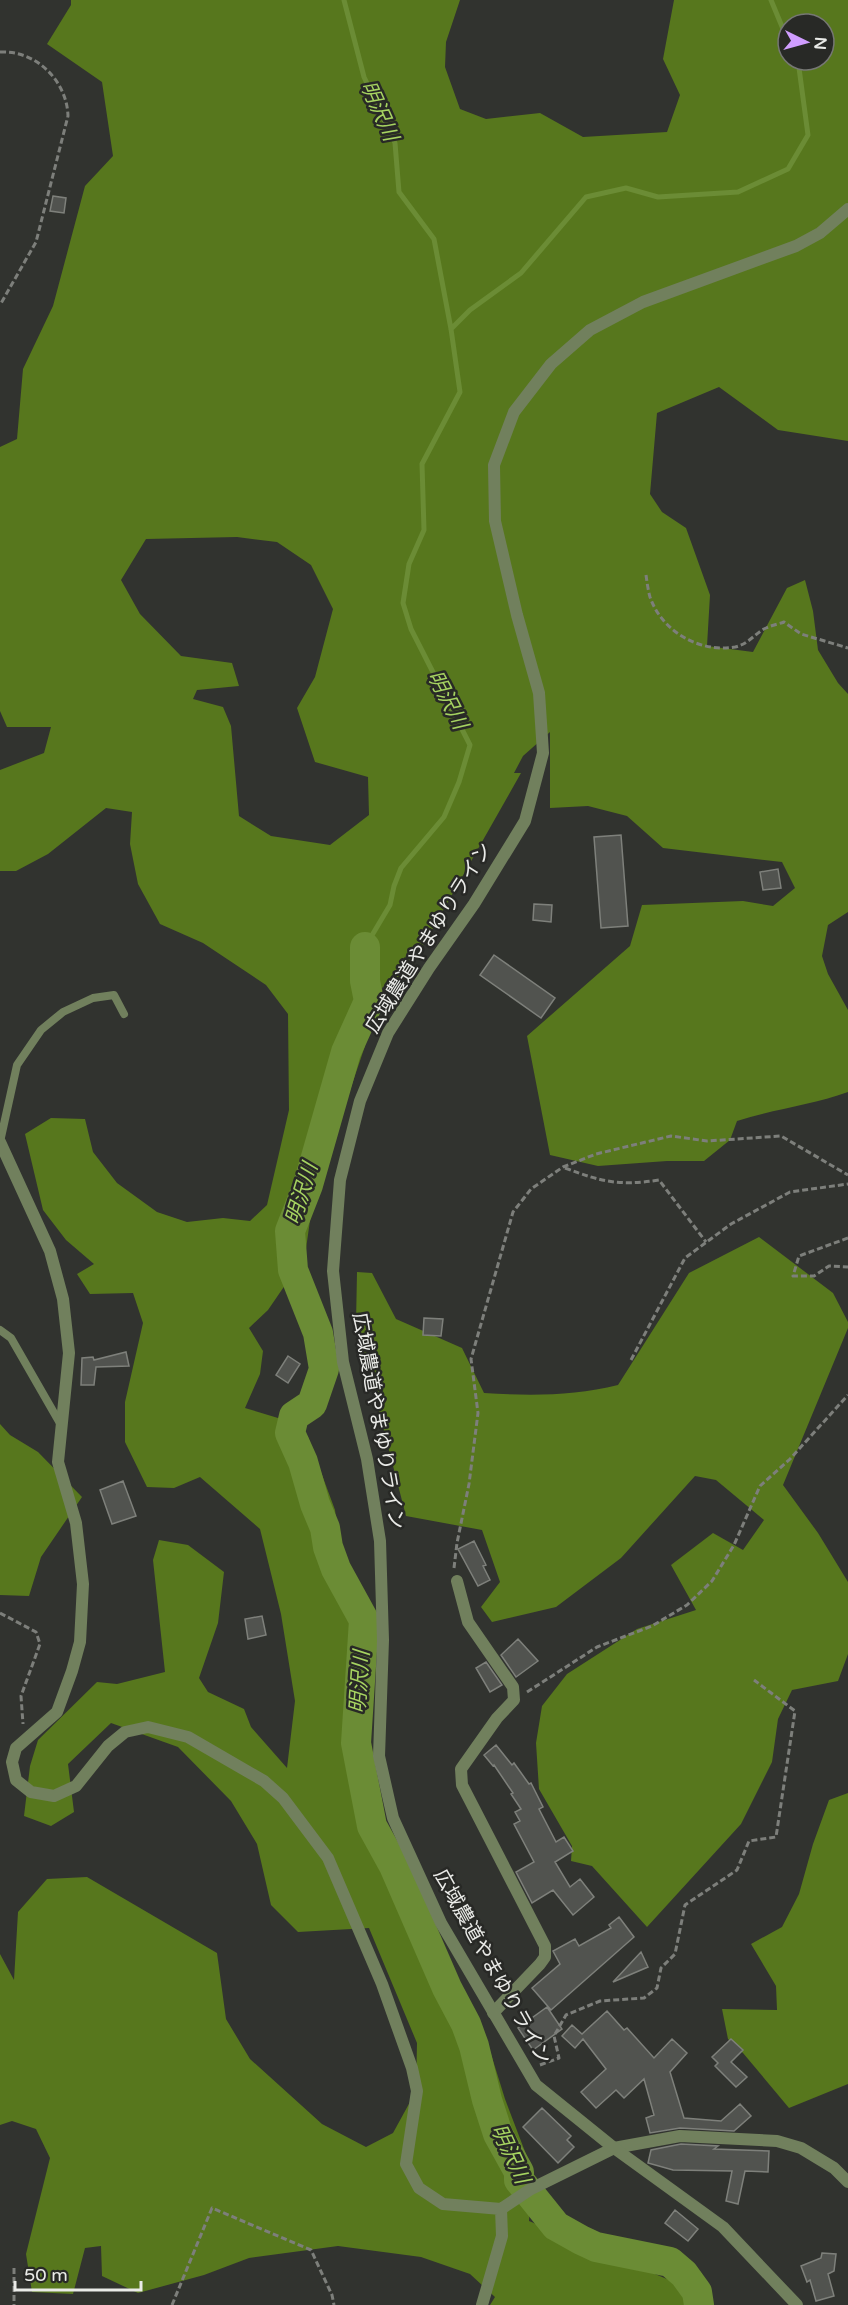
<svg xmlns="http://www.w3.org/2000/svg" width="848" height="2305" viewBox="0 0 848 2305" font-family="'Varela Round','Noto Sans JP',sans-serif">
  <style>
    .forest { fill: #57771d; fill-rule: evenodd }
    .lines { fill: none; stroke-linecap: round; stroke-linejoin: round }
    .stream { stroke: #6b8c35; stroke-width: 5 }
    .river { stroke: #6b8c35; stroke-width: 30 }
    .building { fill: #51534f; stroke: #7e807b; stroke-width: 1.5 }
    .path { stroke: #7d7f7b; stroke-width: 3; stroke-dasharray: 6 3; stroke-linecap: butt }
    .service { stroke: #71805d; stroke-width: 8 }
    .minor { stroke: #71805d; stroke-width: 12 }
    .tertiary { stroke: #71805d; stroke-width: 12 }
    .labels { text-anchor: middle; dominant-baseline: central; stroke-width: 5; stroke-linejoin: round; paint-order: stroke }
    .street-label { font-size: 20px; fill: #eaebe8; stroke: #282926 }
    .water-label { font-size: 21px; font-style: italic; fill: #a6d361; stroke: #282926 }
  </style>
  <rect width="100%" height="100%" fill="#31332f"/>
  <!-- forest -->
  <path class="forest" d="M71 0H460L446 42 445 67 460 109 486 119 540 113 583 137 667 132 680 95 663 59 674 0H848V441L778 430 719 387 657 413 650 494 662 512 686 528 710 595 707 646 753 652 787 588 805 580 813 611 818 650 838 683 848 694V912L828 925 822 956 828 974 848 1010V1092C812 1105 774 1109 737 1121L730 1140 704 1161H667L598 1166 550 1155 527 1036 630 946 642 905 743 901 773 906 795 888 782 862 663 848 627 816 588 806 550 808V732L523 756 514 773H521L403 981 395 975 369 1001 365 1046 313 1199 305 1256 268 1310 249 1328 263 1351 260 1374 245 1408 278 1418 308 1437 335 1510 341 1556 372 1621 367 1747 382 1816 445 1960 490 2051 505 2099 532 2170 529 2221 674 2282 689 2305H490L495 2297 470 2274 421 2257 338 2246 249 2258 204 2275 138 2293 102 2276 101 2246 85 2248 73 2294 32 2292 26 2254 50 2158 36 2129 12 2121 0 2125V1954L14 1980 18 1912 47 1879 87 1877 217 1953 226 2019 250 2059 322 2124 366 2147 393 2133 416 2091 417 2043 369 1928 298 1932 271 1905 257 1844 231 1801 178 1747 111 1723 68 1764 74 1812 51 1826 24 1816 30 1766 38 1740 97 1682 117 1684 165 1672 153 1560 159 1540 188 1545 224 1572 218 1623 199 1678 208 1692 244 1709 251 1727 287 1768 295 1701 281 1614 260 1529 200 1477 174 1488 147 1487 125 1442V1402L143 1323 133 1293 90 1294 77 1274 94 1264 66 1240 43 1210 25 1134 51 1118 85 1119 93 1152 117 1183 157 1212 187 1222 223 1218 250 1221 267 1205 289 1110 288 1014 266 985 203 943 160 924 138 884 130 844 132 812 106 808 48 854 16 871H0V770L44 753 51 727H7L0 711V447L17 439 23 369 53 306 85 186 113 156 102 82 47 44 71 5ZM788 24H824V60H788ZM237 537 277 542 311 565 333 609 315 677 297 708 315 762 368 777 369 815 330 845 271 836 239 816 231 726 223 707 193 699 197 690 239 686 232 663 181 656 140 614 121 580 146 539Z
    M759 1237 833 1293 848 1322V1328L783 1485 818 1533 848 1582V1654L838 1681 792 1690 778 1719 772 1762 741 1824 647 1927 592 1866 571 1861 572 1846 539 1789 536 1743 542 1706 567 1674 637 1629 696 1610 671 1565 713 1533 743 1550 764 1520 716 1480 695 1476 621 1558 556 1607 492 1622 481 1607 500 1582 482 1530 406 1516 356 1323 357 1272 372 1273 396 1319 462 1348 484 1393C530 1396 574 1396 618 1385L689 1273Z
    M0 1424 10 1435 38 1452 82 1497 41 1557 29 1596 0 1595Z
    M848 1793V2084L789 2108 743 2053 728 2039 722 2009 777 2010 776 1986 751 1944 782 1927 799 1894 813 1844 829 1800Z"/>
  <g class="lines">
    <!-- stream -->
    <path class="stream" d="M344 0 364 77 395 143 399 192 434 239 451 329 460 392 422 464 424 530 409 564 403 603 411 629 470 745 459 782 444 817 401 868 394 886 390 905 365 947
      M771 0 788 41
      M451 329 470 310 521 273 586 197 626 188 658 197 738 192 788 169 808 135 799 68 796 60"/>
    <!-- river -->
    <path class="river" d="M365 947V981L369 1001 346 1052 308 1185 290 1231 293 1270 318 1333 324 1369 312 1404 294 1416 290 1433 303 1462 315 1504 325 1528 328 1547 336 1569 364 1620 356 1743 372 1826 394 1866 447 1988 466 2024 474 2046 487 2100 498 2134 519 2172V2180L556 2226 581 2240 596 2247 670 2262 684 2274 697 2292 699 2305"/>
  </g>
  <!-- building -->
  <path class="building" d="M53 196 66 198 64 213 50 211Z
    M621 835 628 926 601 928 594 837Z
    M778 869 781 888 763 890 760 872Z
    M534 904 552 905 551 922 533 920Z
    M494 955 555 998 541 1018 480 975Z
    M424 1318 443 1319 441 1336 423 1335Z
    M126 1352 129 1366 96 1367 94 1385H81L82 1358 93 1357 94 1360Z
    M288 1356 300 1364 288 1383 276 1375Z
    M123 1481 136 1516 112 1524 100 1490Z
    M474 1541 486 1565 483 1566 490 1580 478 1586 458 1549Z
    M262 1616 266 1635 248 1639 245 1619Z
    M518 1639 538 1661 516 1677 501 1655Z
    M486 1662 502 1685 490 1692 476 1668Z
    M496 1745 512 1765 514 1763 529 1784 531 1783 543 1807 539 1809 556 1842 564 1837 573 1851 555 1862 570 1887 580 1879 594 1897 573 1915 553 1890 532 1903 516 1872 534 1862 514 1824 520 1821 515 1812 521 1809 511 1794 513 1793 494 1765 493 1766 484 1755Z
    M619 1917 634 1937 551 2010 532 1988 560 1964 553 1951 575 1939 579 1946 611 1928 609 1925Z
    M641 1952 648 1967 613 1982Z
    M547 2007 562 2029 533 2050 518 2028Z
    M607 2011 624 2030 627 2028 654 2058 672 2039 687 2053 670 2072 684 2118 721 2121 740 2104 751 2116 734 2131 680 2128 650 2133 646 2118 654 2115 644 2079 624 2098 616 2090 596 2108 581 2092 606 2069 583 2039 575 2048 562 2036 572 2025 582 2034Z
    M731 2039 743 2050 731 2062 747 2077 736 2087 715 2066 718 2063 712 2057Z
    M542 2108 571 2136 567 2140 574 2147 558 2163 523 2127Z
    M681 2144 718 2146 714 2149 769 2151 768 2172 745 2171 738 2204 726 2201 732 2171 673 2170 648 2163 651 2150Z
    M675 2210 698 2229 688 2241 665 2223Z
    M822 2253 836 2254 834 2271 828 2274 834 2296 816 2301 810 2280 807 2282 801 2266 821 2258Z"/>
  <g class="lines">
    <!-- path -->
    <path class="path" d="M0 52C36 50 67 81 68 116L36 242 0 305
      M646 575C647 582 648 590 650 597 662 632 700 653 735 647 749 644 755 633 766 628 772 625 779 624 784 622L801 634 848 648
      M565 1168C602 1182 619 1186 659 1180L706 1242
      M848 1238 799 1256 793 1276H814L829 1266 848 1267
      M631 1360 685 1258 731 1224 790 1192 848 1184
      M454 1568 457 1543 469 1484 478 1413 471 1359 513 1212 531 1189 563 1167 596 1154 671 1136 707 1141 781 1136 848 1175
      M0 1613 36 1632 40 1644 21 1696 23 1724
      M527 1692 597 1647 652 1626 687 1605 712 1581 734 1545 760 1486 790 1459 848 1395
      M540 2065 559 2058 554 2036 566 2015 600 2001 644 1998 657 1988 661 1968 675 1954 685 1905 737 1870 749 1841 776 1837 795 1711 754 1680
      M14 2268V2305
      M172 2305 212 2208 311 2250 332 2295 334 2305"/>
    <!-- service -->
    <path class="service" d="M0 1142 17 1065 41 1030 63 1012 93 998 114 995 124 1014
      M0 1330 11 1338 61 1425"/>
    <!-- minor -->
    <path class="minor" d="M0 1142 50 1251 63 1299 69 1353 58 1462 76 1523 83 1584 80 1642 72 1671 57 1712 16 1748 12 1762 16 1780 31 1792 54 1796 76 1786 108 1746 125 1732 148 1727 188 1737 264 1781 283 1798 328 1858 382 1984 412 2068 417 2091 406 2164 419 2188 443 2204 501 2209 531 2189 614 2148 680 2136 777 2141 801 2148 834 2168 848 2182
      M457 1581 468 1622 513 1687 514 1700 497 1718 461 1769 462 1785 545 1946V1957L540 1964 493 2013
      M482 2305 502 2236 501 2209"/>
    <!-- tertiary -->
    <path class="tertiary" d="M797 2305 723 2227 614 2148 536 2085 441 1923 393 1818 379 1756 383 1640 380 1541 367 1459 343 1362 333 1271 340 1180 360 1101 388 1033 429 968 474 904 525 821 543 753 539 693 517 615 495 521 494 465 514 412 551 364 590 330 643 302 796 246 820 233 848 209"/>
  </g>
  <g class="labels">
    <!-- street labels -->
    <g class="street-label">
      <text transform="translate(429 938) rotate(-58)">広域農道やまゆりライン</text>
      <text transform="translate(378 1421) rotate(80)">広域農道やまゆりライン</text>
      <text transform="translate(492 1967) rotate(61)">広域農道やまゆりライン</text>
    </g>
    <!-- water labels -->
    <g class="water-label">
      <text transform="translate(379 111) rotate(66)">明沢川</text>
      <text transform="translate(447 700) rotate(63)">明沢川</text>
      <text transform="translate(302 1194) rotate(-73)">明沢川</text>
      <text transform="translate(360 1682) rotate(-86)">明沢川</text>
      <text transform="translate(510 2154) rotate(65)">明沢川</text>
    </g>
  </g>
  <!-- north arrow -->
  <g transform="translate(806 42) rotate(95)"><circle r="28" fill="#282926" stroke="#767774" stroke-width="1.5"/>
  <path d="M0-4.5L10 22L0 15L-10 22Z" fill="#d09dff"/>
  <text y="-9" font-size="16" font-weight="bold" text-anchor="middle" fill="#eaebe8">N</text>
  </g>
  <!-- scale -->
  <path d="M15 2281v9h126v-9" fill="none" stroke="#eaebe8" stroke-width="3"/>
  <text x="24" y="2281" font-size="18" fill="#eaebe8" stroke="#282926" stroke-width="4.5" paint-order="stroke">50 m</text>
</svg>
